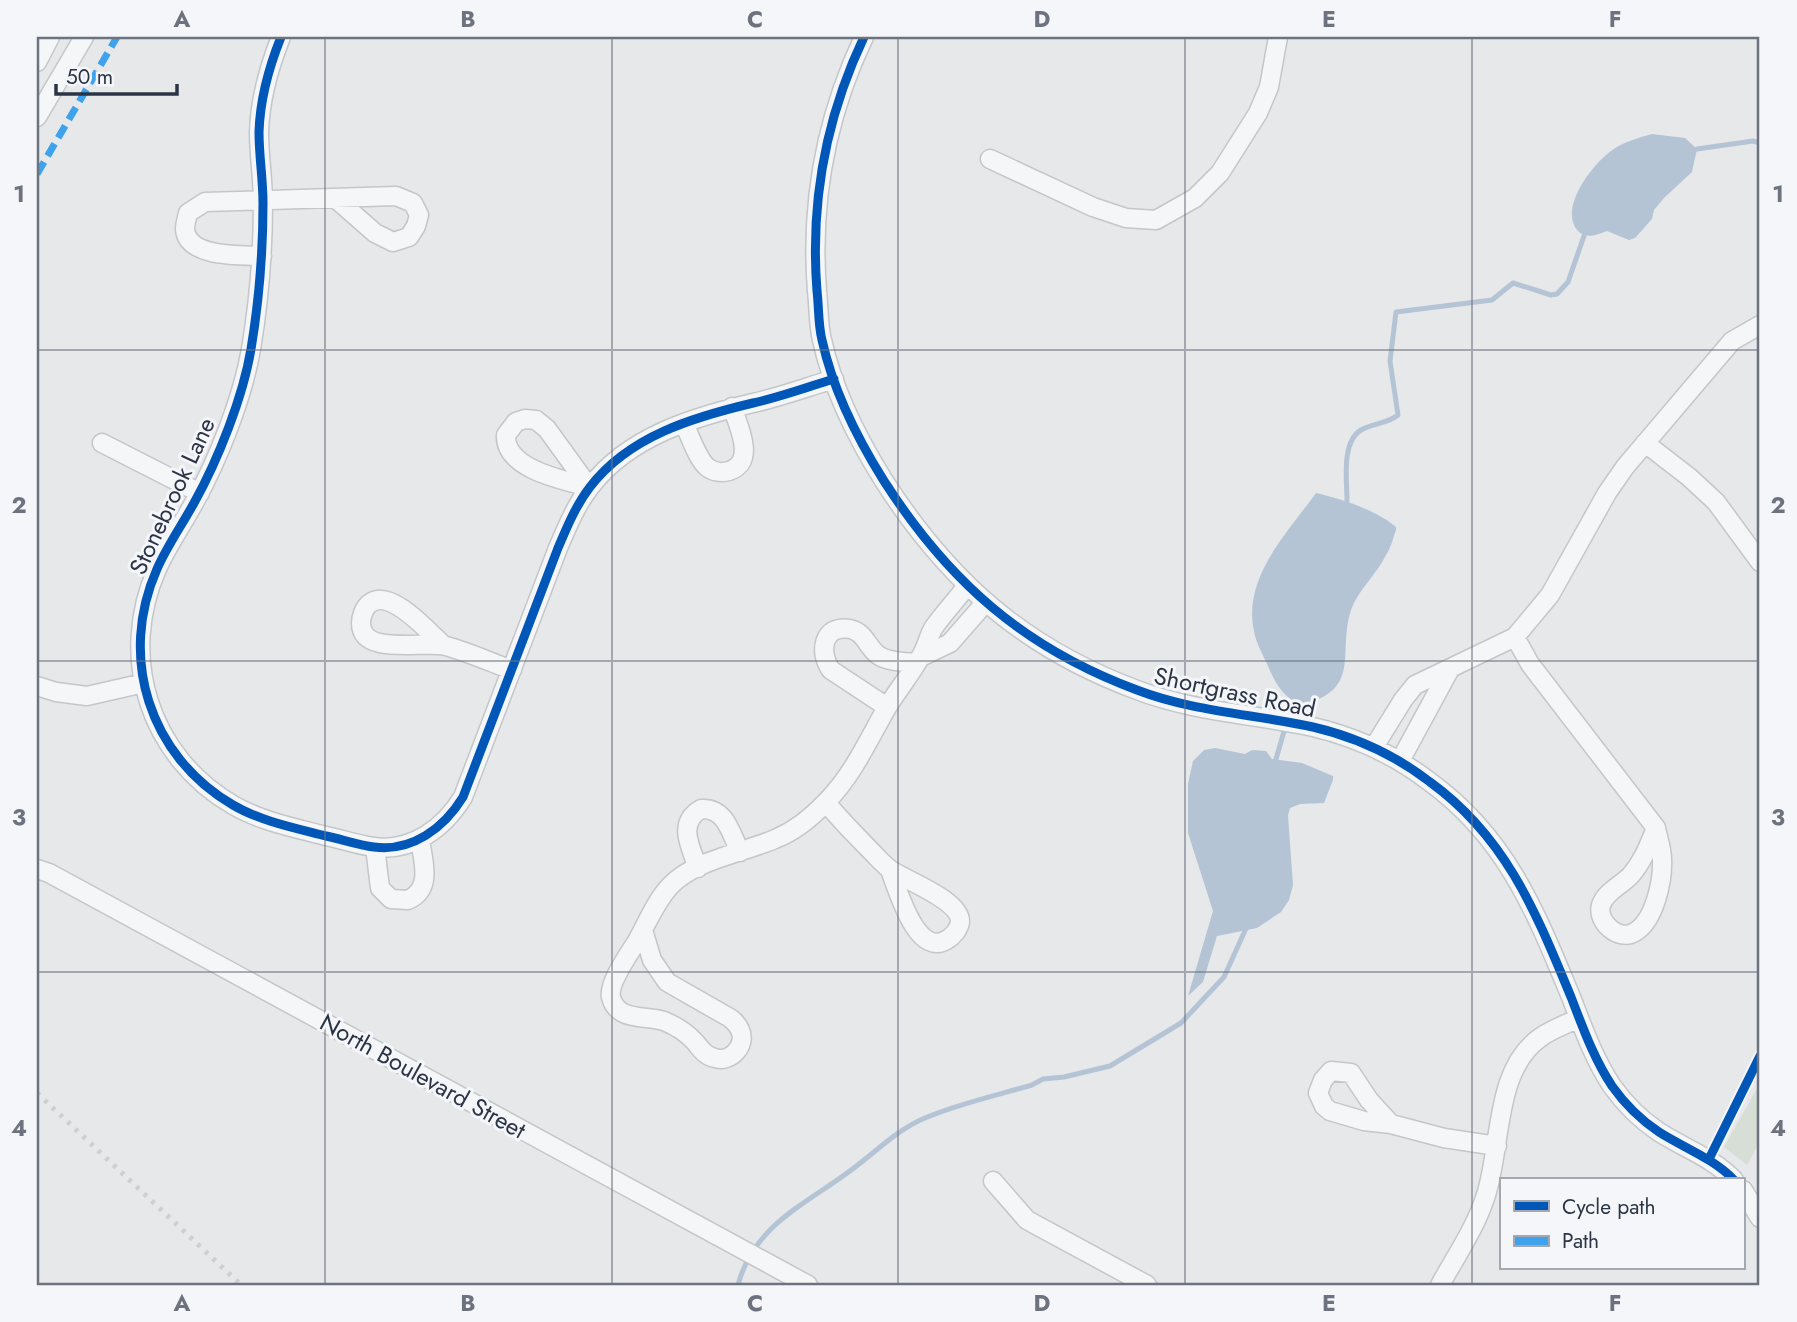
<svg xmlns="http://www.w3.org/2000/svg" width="1797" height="1322" viewBox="0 0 1797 1322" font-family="Jost,sans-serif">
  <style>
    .green { fill: #d6ded6 }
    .water { fill: #b4c4d5 }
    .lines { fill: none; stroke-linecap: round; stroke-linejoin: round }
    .stream { stroke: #b4c4d5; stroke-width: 5 }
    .minor-casing { stroke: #c4c6c8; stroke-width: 21 }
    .minor { stroke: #f5f6f7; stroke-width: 18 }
    .rail { stroke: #cecfd2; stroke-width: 5; stroke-dasharray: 3.5 7; stroke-linecap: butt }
    .quiet { stroke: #3ea3ec; stroke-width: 7; stroke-dasharray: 14 7; stroke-linecap: butt }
    .cycleway-casing { stroke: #f4f6f9; stroke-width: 13 }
    .cycleway { stroke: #0057b8; stroke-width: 9 }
    .grid { fill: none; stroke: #6c737f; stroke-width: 2; stroke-opacity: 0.55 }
    .labels { text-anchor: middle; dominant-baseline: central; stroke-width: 6; stroke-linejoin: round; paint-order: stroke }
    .street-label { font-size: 24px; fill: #2b3445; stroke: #f4f6f9 }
    .neatline { fill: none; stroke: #6c737f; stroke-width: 2.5 }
    .grid-label { font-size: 23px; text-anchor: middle; font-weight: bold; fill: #6c737f }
  </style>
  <rect width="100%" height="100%" fill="#e6e8ea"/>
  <!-- green -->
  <path class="green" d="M1760 1083V1141L1747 1165 1724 1147Z"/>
  <!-- water -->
  <path class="water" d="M1652 134 1685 138 1697 149 1692 172 1664 198 1654 210 1652 219 1635 238 1629 240 1607 231C1596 235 1586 240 1577 230 1559 207 1593 164 1611 151 1623 142 1638 138 1652 134Z
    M1316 493C1342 499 1376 510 1396 527V530C1393 538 1391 548 1386 555 1377 574 1358 590 1351 610 1337 653 1363 689 1302 705 1284 699 1275 683 1268 666 1263 655 1256 643 1254 631 1242 578 1288 532 1316 493Z
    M1215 748 1245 754 1252 750 1266 751 1272 759 1302 763 1333 776V780L1324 803 1300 804 1290 808 1288 815 1293 885 1289 900 1281 912 1257 928 1217 936 1203 982 1188 996 1213 911 1188 833V784L1193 761 1204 750Z"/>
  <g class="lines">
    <!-- stream -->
    <path class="stream" d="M1697 149 1753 141 1760 143
      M1347 501C1347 481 1341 442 1361 430 1373 423 1387 424 1398 415L1390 361 1396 312 1492 300 1513 283 1551 295 1557 294 1568 282 1584 236
      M1274 766 1287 721 1295 702
      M738 1285C755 1221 812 1202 859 1164 881 1147 899 1129 925 1118 957 1104 998 1095 1032 1085L1043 1079 1064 1077 1110 1066 1181 1023 1224 977 1248 924"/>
    <!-- minor casing -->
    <g class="minor-casing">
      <path id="minor" d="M281 37C269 67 260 99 259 132 259 156 263 179 263 203 263 252 259 301 251 349 243 397 218 460 194 503 182 525 167 546 157 569 118 657 149 756 233 805 260 821 295 828 326 836 341 839 358 845 374 847 412 852 444 828 463 797L558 548C567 527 576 505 590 487 629 436 694 417 753 403 780 397 807 387 834 379
        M864 37C826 117 810 202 817 291 819 307 818 324 822 340 833 390 857 438 884 481 949 582 1024 648 1137 690 1194 712 1254 714 1313 727 1356 737 1395 755 1430 782 1507 838 1536 913 1571 997 1583 1028 1594 1059 1612 1086 1624 1103 1641 1120 1659 1132 1684 1148 1713 1158 1734 1180
        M37 62 50 37
        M37 117 84 37
        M990 159 1093 207 1126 218 1156 220 1195 198 1220 173 1258 113 1269 87 1278 37
        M262 256C241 255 187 258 185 229 185 224 187 218 188 213L205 202 396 196 413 203 419 215 416 226 409 237 393 242 375 233 335 198
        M525 419 536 420 547 429 589 487C563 480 504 469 506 435L516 422Z
        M684 423C690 436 697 458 707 467 713 472 722 473 729 471 757 462 738 425 732 407
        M102 443 200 493
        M1645 443 1689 477 1716 502 1760 562
        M1515 637 1530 664 1656 828C1658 838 1662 849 1662 859 1663 880 1655 920 1635 932 1619 942 1596 922 1601 905 1606 891 1622 885 1631 875 1643 861 1649 845 1656 828
        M443 645C429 632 389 586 369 604 364 608 361 617 361 623 361 657 426 640 446 646 468 652 490 662 512 670
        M921 657 950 643 985 603
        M37 686 56 692 87 696 144 683
        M887 707 831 670C818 652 823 624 850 629 865 632 867 647 878 655 888 662 904 662 916 663
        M1374 747 1403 700 1415 685 1515 637 1550 595 1607 493 1625 467 1732 341 1760 325
        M1400 761 1450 669
        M826 803C840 819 855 835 870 850 878 858 885 867 894 872 910 882 961 901 960 922 959 929 953 936 948 939 917 960 898 890 890 870
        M375 847 380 888 391 899 408 900C433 889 423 861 420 840
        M698 868C690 846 677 823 701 809 726 807 731 834 740 852
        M37 869 49 873 808 1285
        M643 930 652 960 667 982 730 1018C734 1021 738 1025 740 1030 747 1045 731 1063 715 1058 705 1056 701 1049 695 1042 687 1033 676 1026 664 1021 646 1015 617 1022 611 997 608 983 629 954 637 941 647 923 656 901 670 886 694 860 743 853 775 839 795 831 812 817 826 802 852 776 868 741 886 709 897 691 911 674 921 656 927 647 928 636 934 627 944 613 956 600 967 586
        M1391 1124 1369 1100 1351 1073 1331 1071 1323 1080 1318 1093 1324 1106 1330 1111 1364 1121 1391 1124 1444 1138 1497 1146
        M993 1181 1027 1220 1147 1285
        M1743 1190 1760 1218
        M1440 1285C1456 1256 1476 1227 1486 1195 1502 1145 1494 1069 1541 1037 1552 1029 1567 1024 1579 1018"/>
    </g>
    <!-- minor -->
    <use href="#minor" class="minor"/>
    <!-- rail -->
    <path class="rail" d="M37 1093 241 1285"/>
    <!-- quiet -->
    <path class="quiet" d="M37 174 117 37"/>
    <!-- cycleway casing -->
    <g class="cycleway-casing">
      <path id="cycleway" d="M281 37C269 67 260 99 259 132 259 156 263 179 263 203 263 252 259 301 251 349 243 397 218 460 194 503 182 525 167 546 157 569 118 657 149 756 233 805 260 821 295 828 326 836 341 839 358 845 374 847 412 852 444 828 463 797L558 548C567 527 576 505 590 487 629 436 694 417 753 403 780 397 807 387 834 379
        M864 37C826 117 810 202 817 291 819 307 818 324 822 340 833 390 857 438 884 481 949 582 1024 648 1137 690 1194 712 1254 714 1313 727 1356 737 1395 755 1430 782 1507 838 1536 913 1571 997 1583 1028 1594 1059 1612 1086 1624 1103 1641 1120 1659 1132 1684 1148 1713 1158 1734 1180
        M1709 1159 1760 1056"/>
    </g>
    <!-- cycleway -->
    <use href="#cycleway" class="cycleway"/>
  </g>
  <!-- grid -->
  <path class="grid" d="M325 37V1285M612 37V1285M898 37V1285M1185 37V1285M1472 37V1285M37 350H1760M37 661H1760M37 972H1760"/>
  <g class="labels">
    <!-- street labels -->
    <g class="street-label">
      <text transform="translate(172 496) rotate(-65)">Stonebrook Lane</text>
      <text transform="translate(1235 692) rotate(12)">Shortgrass Road</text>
      <text transform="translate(423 1076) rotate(29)">North Boulevard Street</text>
    </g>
  </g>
  <!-- border -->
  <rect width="1797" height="1322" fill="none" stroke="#f4f6f9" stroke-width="77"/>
  <!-- legend -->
  <rect x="1500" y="1178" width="245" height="91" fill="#f4f6f9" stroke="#a4a8b1" stroke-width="2"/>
  <rect x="1514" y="1201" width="35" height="10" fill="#0057b8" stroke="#a4a8b1" stroke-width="2"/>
  <text x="1562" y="1214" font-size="21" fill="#2b3445">Cycle path</text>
  <rect x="1514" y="1236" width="35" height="10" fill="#3ea3ec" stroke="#a4a8b1" stroke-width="2"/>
  <text x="1562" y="1248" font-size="21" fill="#2b3445">Path</text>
  <!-- scale -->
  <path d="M56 84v10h121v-10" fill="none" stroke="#2b3445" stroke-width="3.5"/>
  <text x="66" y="84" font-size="21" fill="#2b3445" stroke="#f4f6f9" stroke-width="5" paint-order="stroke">50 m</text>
  <rect x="38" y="38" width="1720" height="1246" class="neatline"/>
  <g class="grid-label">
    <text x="182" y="27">A</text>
    <text x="468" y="27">B</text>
    <text x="755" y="27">C</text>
    <text x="1042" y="27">D</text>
    <text x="1329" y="27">E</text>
    <text x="1615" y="27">F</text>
    <text x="19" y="202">1</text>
    <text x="1778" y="202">1</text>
    <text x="19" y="513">2</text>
    <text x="1778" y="513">2</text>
    <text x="19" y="825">3</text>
    <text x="1778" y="825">3</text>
    <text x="19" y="1136">4</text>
    <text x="1778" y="1136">4</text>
    <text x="182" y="1311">A</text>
    <text x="468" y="1311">B</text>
    <text x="755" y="1311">C</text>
    <text x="1042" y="1311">D</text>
    <text x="1329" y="1311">E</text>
    <text x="1615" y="1311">F</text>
  </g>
</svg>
